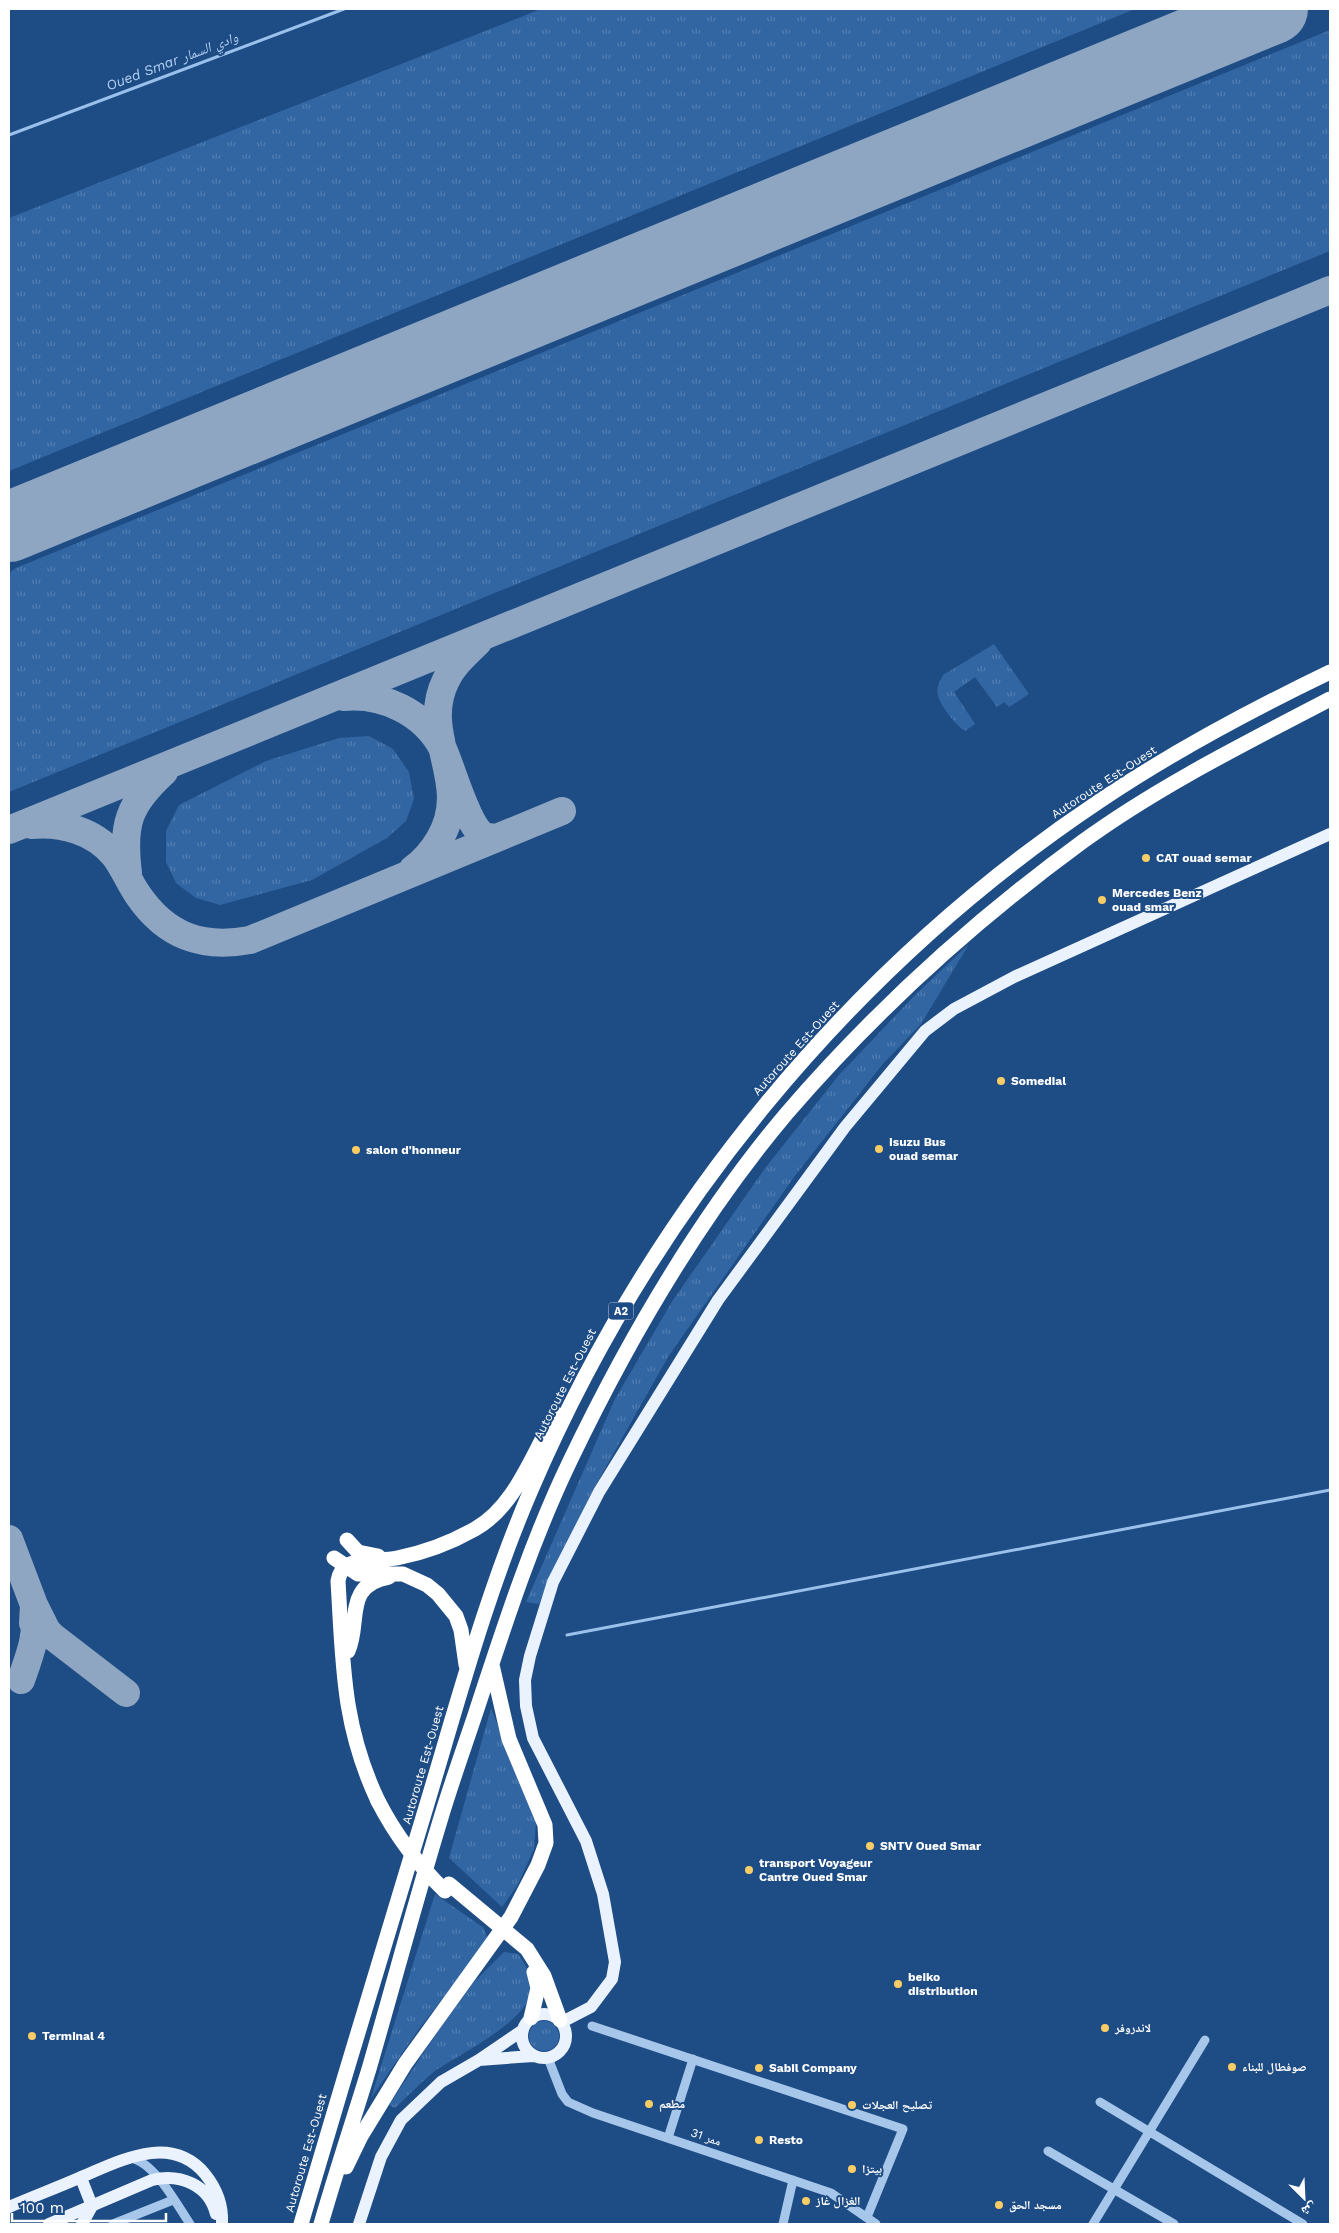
<svg xmlns="http://www.w3.org/2000/svg" width="1339" height="2233" viewBox="0 0 1339 2233" font-family="'Work Sans','Noto Naskh Arabic',sans-serif">
  <style>
    .grass { fill: url(#grass-tufts) }
    .lines { fill: none; stroke-linecap: round; stroke-linejoin: round }
    .stream { stroke: #9ac1ec; stroke-width: 3 }
    .taxiway { stroke: #8ea6c2; stroke-width: 28 }
    .runway { stroke: #8ea6c2; stroke-width: 70 }
    .minor { stroke: #a6c6ea; stroke-width: 9 }
    .major { stroke: #eaf2fe; stroke-width: 12 }
    .highway { stroke: #fff; stroke-width: 15 }
    .major-bridge { stroke: #eaf2fe; stroke-width: 12 }
    .highway-bridge { stroke: #fff; stroke-width: 15 }
    .poi-dot { fill: #f9cd65; stroke: #1e4c85; stroke-width: 2 }
    .labels { text-anchor: middle; dominant-baseline: central; stroke-width: 4; stroke-linejoin: round; paint-order: stroke }
    .shield { fill: #1e4c85; stroke: #bcc9da; stroke-width: 1 }
    .shield-label { font-size: 11px; font-weight: bold; fill: #fff }
    .street-label { font-size: 12px; fill: #fff; stroke: #1e4c85 }
    .poi-label { font-size: 12px; font-weight: bold; fill: #fff; stroke: #1e4c85; text-anchor: start }
    .water-label { font-size: 14px; font-style: italic; fill: #b2d0f2; stroke: #1e4c85 }
  </style>
  <defs>
    <pattern id="grass-tufts" width="24" height="20" patternUnits="userSpaceOnUse" patternTransform="scale(1.25)"><rect width="24" height="20" fill="#3266a3"/><path d="M3 7l-1-3M5 7V3M7 7l1-3M15 17l-1-3M17 17v-4M19 17l1-3" fill="none" stroke="#517db1"/></pattern>
  </defs>
  <rect width="100%" height="100%" fill="#1e4c85"/>
  <!-- grass -->
  <path class="grass" d="M541 9H1135L9 471V218Z
    M1330 30V251L9 792V573L16 568Z
    M994 644 1029 694 1009 707 1004 702 997 707 975 677 954 692 975 724 965 731C956 725 940 706 938 695 936 688 940 681 943 675Z
    M369 736 393 749 409 772 414 799 406 821 387 838 312 880 220 905 196 898 176 883 166 862V831L179 805 266 761 339 738Z
    M969 944 921 1024 882 1065 794 1177 668 1357 594 1488 550 1575 539 1604 526 1602 615 1399 673 1300 766 1167 839 1075 916 994Z
    M491 1708 536 1821 534 1849 517 1886 502 1907 449 1858Z
    M435 1894 484 1928 488 1940 419 2029 371 2098Z
    M504 1952 518 1954C525 1964 533 1976 532 1989 529 2021 458 2055 435 2071 421 2082 408 2096 395 2108L389 2105 436 2034 474 1982Z
    M529 2036a15 15 0 1 1 30 0a15 15 0 1 1-30 0Z"/>
  <g class="lines">
    <!-- stream -->
    <path class="stream" d="M9 135 344 9
      M567 1635 1330 1490"/>
    <!-- taxiway -->
    <path class="taxiway" d="M9 527 21 522
      M343 697C382 693 424 712 443 749 452 768 467 826 484 836 487 837 491 837 495 838
      M31 825C62 822 94 831 114 855 124 868 129 882 138 895 166 936 202 949 250 940L562 811
      M9 830 1330 290
      M413 869C424 861 432 852 439 840 474 783 418 736 446 680 453 665 466 654 478 642
      M128 873C122 824 128 805 164 772
      M9 1539 34 1605 33 1623
      M21 1680C31 1652 38 1635 34 1605L47 1631 52 1636 126 1693"/>
    <!-- runway -->
    <path class="runway" d="M9 527 1273 9"/>
    <!-- minor -->
    <path class="minor" d="M592 2026 903 2129 867 2217
      M548 2058 562 2094 568 2102 593 2113 831 2193 876 2224
      M1100 2102 1303 2224
      M668 2138 693 2059
      M1048 2151 1174 2224
      M130 2158C154 2161 177 2205 190 2224
      M113 2224 173 2200
      M783 2224 793 2180
      M1093 2224 1205 2040"/>
    <!-- major -->
    <path class="major" d="M522 2036a22 22 0 1 1 44 0a22 22 0 1 1-44 0Z
      M562 2022 591 2007 612 1979 615 1962 603 1894 586 1841 533 1738 526 1706 525 1680 530 1656 553 1582 599 1492 718 1300 845 1127 925 1031 954 1009 1014 977 1330 834
      M479 2060 533 2056
      M81 2178 92 2206 82 2224
      M359 2224 381 2157 401 2120 441 2082 479 2060 523 2030"/>
    <!-- highway -->
    <path class="highway" d="M347 1540 358 1552 378 1556
      M334 1558 358 1574H403L427 1585 438 1594 456 1616 461 1630 466 1665
      M348 1651C361 1623 343 1585 389 1577
      M378 1801C342 1725 343 1663 338 1581 339 1575 341 1569 348 1565 361 1558 382 1561 397 1558 423 1553 452 1542 475 1529 516 1506 533 1452 556 1414
      M449 1884 527 1949 544 1976 560 2020
      M531 2018 538 1988 534 1972
      M346 2167 361 2136 405 2064 511 1917 538 1865 546 1843 545 1825 509 1739 492 1665
      M301 2224C341 2087 383 1951 424 1814 457 1705 486 1594 531 1490 650 1212 849 968 1101 800 1174 751 1251 710 1330 672
      M321 2224C336 2172 353 2121 369 2069 393 1986 415 1903 440 1821 451 1784 464 1748 476 1712 504 1627 531 1542 570 1461 628 1340 700 1216 787 1113 874 1012 974 921 1082 842 1159 786 1246 743 1330 699"/>
    <!-- major-bridge -->
    <path class="major-bridge" d="M9 2207C32 2197 56 2188 79 2178 118 2162 170 2132 205 2174 217 2189 223 2204 222 2223
      M49 2224 152 2180C180 2173 209 2185 216 2214"/>
    <!-- highway-bridge -->
    <path class="highway-bridge" d="M378 1801C396 1836 417 1864 445 1891"/>
  </g>
  <!-- markers -->
  <g class="poi-dot">
    <circle cx="1146" cy="858" r="5"/>
    <circle cx="1102" cy="900" r="5"/>
    <circle cx="1001" cy="1081" r="5"/>
    <circle cx="879" cy="1149" r="5"/>
    <circle cx="356" cy="1150" r="5"/>
    <circle cx="870" cy="1846" r="5"/>
    <circle cx="749" cy="1870" r="5"/>
    <circle cx="898" cy="1984" r="5"/>
    <circle cx="1105" cy="2028" r="5"/>
    <circle cx="32" cy="2036" r="5"/>
    <circle cx="1232" cy="2067" r="5"/>
    <circle cx="759" cy="2068" r="5"/>
    <circle cx="649" cy="2104" r="5"/>
    <circle cx="852" cy="2105" r="5"/>
    <circle cx="759" cy="2140" r="5"/>
    <circle cx="852" cy="2169" r="5"/>
    <circle cx="806" cy="2201" r="5"/>
    <circle cx="999" cy="2205" r="5"/>
  </g>
  <g class="labels">
    <!-- shield labels -->
    <rect class="shield" x="608.5" y="1302.5" width="25" height="17" rx="4"/>
    <g class="shield-label">
      <text x="621" y="1311">A2</text>
    </g>
    <!-- street labels -->
    <g class="street-label">
      <text transform="translate(1104 782) rotate(-33)">Autoroute Est-Ouest</text>
      <text transform="translate(796 1048) rotate(-48)">Autoroute Est-Ouest</text>
      <text transform="translate(565 1384) rotate(-63)">Autoroute Est-Ouest</text>
      <text transform="translate(423 1765) rotate(-74)">Autoroute Est-Ouest</text>
      <text transform="translate(706 2137) rotate(19)">ممر 31</text>
      <text transform="translate(306 2153) rotate(-74)">Autoroute Est-Ouest</text>
    </g>
    <!-- poi labels -->
    <g class="poi-label">
      <text x="1156" y="858">CAT ouad semar</text>
      <text x="1112" y="893">Mercedes Benz<tspan x="1112" dy="14">ouad smar</tspan></text>
      <text x="1011" y="1081">Somedial</text>
      <text x="889" y="1142">Isuzu Bus<tspan x="889" dy="14">ouad semar</tspan></text>
      <text x="366" y="1150">salon d'honneur</text>
      <text x="880" y="1846">SNTV Oued Smar</text>
      <text x="759" y="1863">transport Voyageur<tspan x="759" dy="14">Cantre Oued Smar</tspan></text>
      <text x="908" y="1977">beiko<tspan x="908" dy="14">distribution</tspan></text>
      <text x="1115" y="2028">لاندروفر</text>
      <text x="42" y="2036">Terminal 4</text>
      <text x="1242" y="2067">صوفطال للبناء</text>
      <text x="769" y="2068">Sabil Company</text>
      <text x="659" y="2104">مطعم</text>
      <text x="862" y="2105">تصليح العجلات</text>
      <text x="769" y="2140">Resto</text>
      <text x="862" y="2169">بيتزا</text>
      <text x="816" y="2201">الغزال غاز</text>
      <text x="1009" y="2205">مسجد الحق</text>
    </g>
    <!-- water labels -->
    <g class="water-label">
      <text transform="translate(172 61) rotate(-21)">Oued Smar وادي السمار</text>
    </g>
  </g>
  <!-- border -->
  <rect width="1339" height="2233" fill="none" stroke="#ffffff" stroke-width="20"/>
  <!-- north arrow -->
  <g transform="translate(1304 2198) rotate(156)" stroke="#1e4c85" stroke-width="4" paint-order="stroke">
  <path d="M0-4L9 19L0 12L-9 19Z" fill="#ffffff"/>
  <text y="-8" font-size="14" font-weight="bold" text-anchor="middle" fill="#ffffff">ش</text>
  </g>
  <!-- scale -->
  <path d="M12 2213v8h154v-8" fill="none" stroke="#ffffff" stroke-width="2.5"/>
  <text x="20" y="2213" font-size="15" fill="#ffffff" stroke="#1e4c85" stroke-width="4" paint-order="stroke">100 m</text>
</svg>
